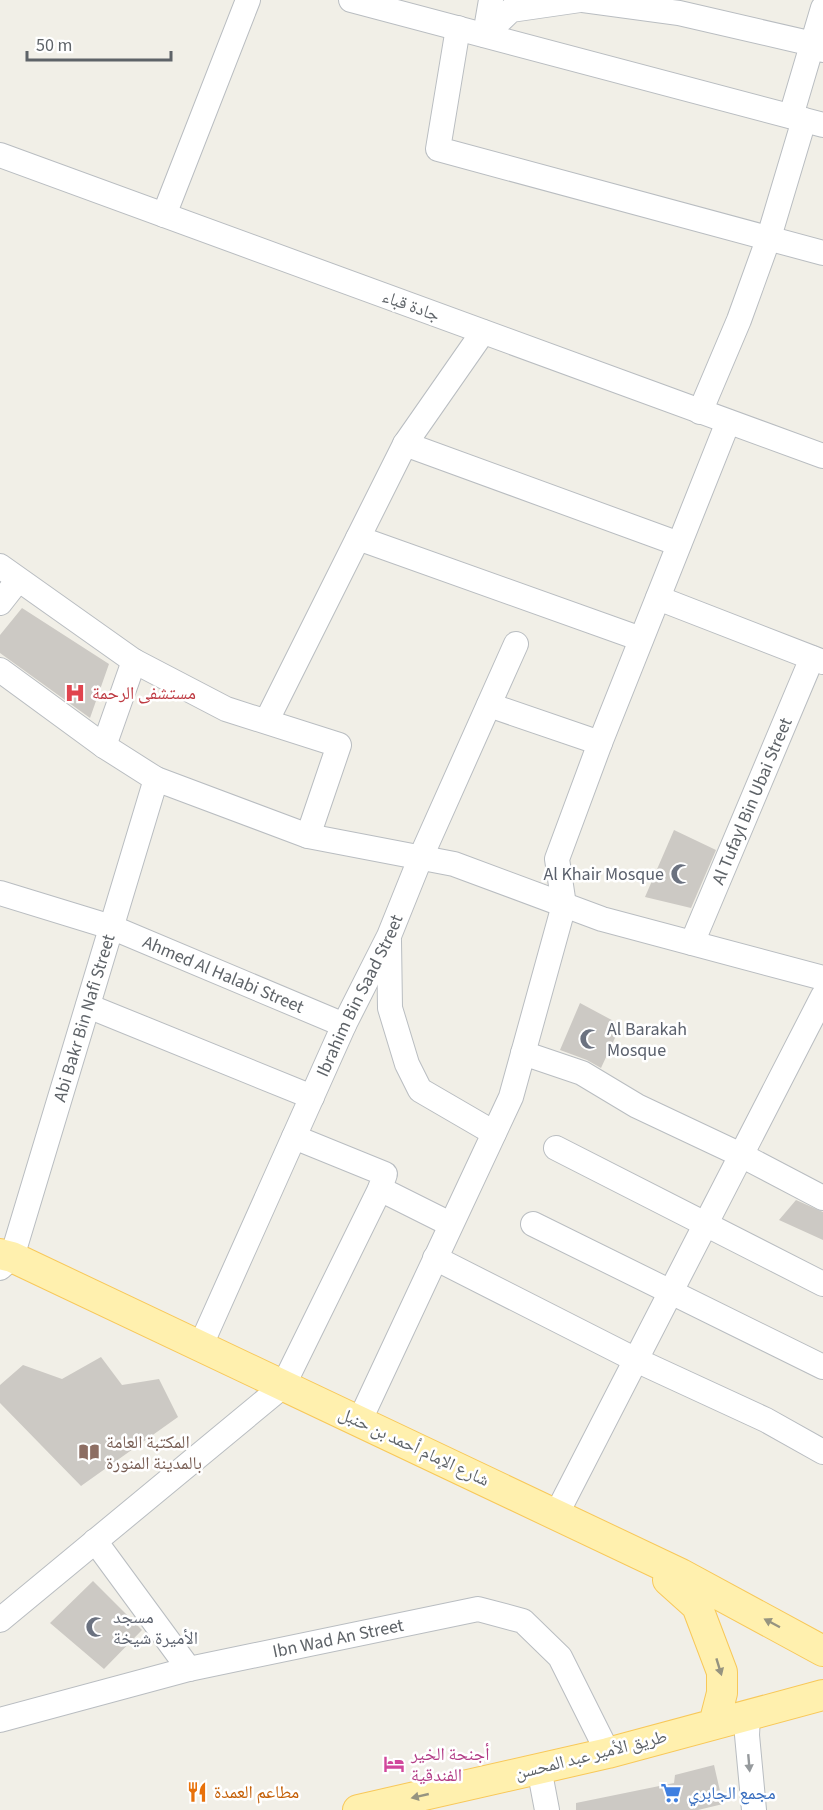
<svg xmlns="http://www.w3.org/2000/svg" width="823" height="1810" viewBox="0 0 823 1810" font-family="'Source Sans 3','Noto Naskh Arabic',sans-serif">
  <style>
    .building { fill: #ccc9c4 }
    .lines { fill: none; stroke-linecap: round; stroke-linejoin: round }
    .minor-casing { stroke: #b9bdc1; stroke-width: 26 }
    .major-casing { stroke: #f8c859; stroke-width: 32 }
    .minor { stroke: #fff; stroke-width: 24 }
    .major { stroke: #fff0ae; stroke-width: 30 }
    .oneway { fill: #969480 }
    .oneway2 { fill: #969a9d }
    .labels { text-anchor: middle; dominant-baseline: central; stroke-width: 5; stroke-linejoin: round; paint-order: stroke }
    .street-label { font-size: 18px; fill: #5e6368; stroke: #fff }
    .health-label { font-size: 18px; fill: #be3a42; stroke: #fff; text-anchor: start }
    .worship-label { font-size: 18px; fill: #5b616d; stroke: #fff; text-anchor: start }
    .education-label { font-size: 18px; fill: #785e54; stroke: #fff; text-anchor: start }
    .hotel-label { font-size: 18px; fill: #b23c85; stroke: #fff; text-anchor: start }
    .food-label { font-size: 18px; fill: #c56008; stroke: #fff; text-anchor: start }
    .shop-label { font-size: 18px; fill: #366cbe; stroke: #fff; text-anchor: start }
  </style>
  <rect width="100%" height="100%" fill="#f1efe7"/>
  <!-- building -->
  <path class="building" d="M22 608 109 664 90 718 0 653V635Z
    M674 830 716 850 691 908 645 897Z
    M580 1003 621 1025 601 1068 587 1060 560 1050Z
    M796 1200 823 1212V1240L779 1220Z
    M101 1357 122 1385 159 1379 178 1417 81 1486 0 1403V1385L23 1365 62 1379Z
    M93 1581 142 1630 104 1669 50 1623Z
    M714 1765 723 1804 698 1810H576V1803L674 1783 675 1775Z"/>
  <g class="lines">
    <!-- minor casing -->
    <g class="minor-casing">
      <g id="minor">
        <path d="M351 0 823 125"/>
        <path d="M583 0 679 13 813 44 823 50"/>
        <path d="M458 28 438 149 823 253"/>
        <path d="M485 35 511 10 580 0"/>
        <path d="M485 35 491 0"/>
        <path d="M791 116 823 8"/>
        <path d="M0 155 823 456"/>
        <path d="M164 215 248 0"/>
        <path d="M700 412 739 320 769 237 804 120"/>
        <path d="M405 444 679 544"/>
        <path d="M358 538 641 639"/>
        <path d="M0 566 134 661 226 709 339 745 308 836"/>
        <path d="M658 598 823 662"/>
        <path d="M0 603 18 580"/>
        <path d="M0 670 104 746 156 779 308 836 454 864 602 919 823 978"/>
        <path d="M489 705 600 743"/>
        <path d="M267 720 405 444 483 332"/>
        <path d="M104 746 134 661"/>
        <path id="s1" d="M0 893 111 927 344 1025"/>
        <path d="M389 941 390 1008 407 1064 420 1090 494 1133"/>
        <path id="s2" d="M692 943 812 658"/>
        <path d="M88 1006 312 1097"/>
        <path d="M523 1053 582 1073 637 1106 741 1155 823 1198"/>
        <path d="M294 1137 385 1174 380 1189 450 1224"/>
        <path d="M556 1148 823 1284"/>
        <path d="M533 1224 823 1367"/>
        <path d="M435 1258 636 1360 766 1420 823 1452"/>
        <path id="s3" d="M0 1268 12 1257 156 779"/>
        <path id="s4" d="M200 1347 344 1025 389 936 420 859 516 644"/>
        <path d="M359 1422 511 1097 564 905 557 859 600 743 728 422"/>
        <path d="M556 1515 823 996"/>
        <path d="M95 1541 189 1669"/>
        <path d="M0 1620 283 1386 380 1189"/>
        <path d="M748 1716 747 1735 754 1810"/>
        <path id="s5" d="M0 1720 189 1669 478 1609 523 1621 560 1657 608 1753"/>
        <path d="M539 1768 547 1810"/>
      </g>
    </g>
    <!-- major casing -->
    <g class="major-casing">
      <path id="major" d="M0 1254 12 1257 681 1574 823 1651
        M668 1580 697 1606 722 1672V1693L714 1724
        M358 1810 608 1753 823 1695"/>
    </g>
    <!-- minor -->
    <use href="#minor" class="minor"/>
    <!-- major -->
    <use href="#major" class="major"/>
  </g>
  <!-- one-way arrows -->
  <defs><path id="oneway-solid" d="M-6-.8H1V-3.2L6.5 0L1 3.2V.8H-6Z" transform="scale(1.5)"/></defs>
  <g class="oneway">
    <use href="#oneway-solid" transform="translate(772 1623) rotate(-152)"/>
    <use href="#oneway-solid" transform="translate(719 1667) rotate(73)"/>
    <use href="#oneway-solid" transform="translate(420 1796) rotate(167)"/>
  </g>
  <use class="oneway2" href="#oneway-solid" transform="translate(749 1763) rotate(85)"/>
  <!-- icons -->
  <defs>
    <g id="hospital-bare" transform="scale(1.62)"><path d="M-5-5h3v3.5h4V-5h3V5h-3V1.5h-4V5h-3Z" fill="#e0444e" stroke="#fff" stroke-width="2.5" paint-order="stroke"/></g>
    <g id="mosque-bare" transform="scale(1.62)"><path d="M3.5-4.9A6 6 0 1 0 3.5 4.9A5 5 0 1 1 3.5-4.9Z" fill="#6b7280" stroke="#fff" stroke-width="2.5" paint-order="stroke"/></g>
    <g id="library-bare" transform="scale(1.62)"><path d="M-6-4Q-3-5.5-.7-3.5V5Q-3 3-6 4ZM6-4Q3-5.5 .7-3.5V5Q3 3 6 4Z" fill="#8d6e63" stroke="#fff" stroke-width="2.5" paint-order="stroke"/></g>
    <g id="hotel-bare" transform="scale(1.62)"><path d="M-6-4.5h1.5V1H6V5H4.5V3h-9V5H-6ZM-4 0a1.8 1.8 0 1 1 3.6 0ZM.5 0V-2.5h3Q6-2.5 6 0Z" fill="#d1479c" stroke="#fff" stroke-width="2.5" paint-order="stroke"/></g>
    <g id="restaurant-bare" transform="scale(1.62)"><path d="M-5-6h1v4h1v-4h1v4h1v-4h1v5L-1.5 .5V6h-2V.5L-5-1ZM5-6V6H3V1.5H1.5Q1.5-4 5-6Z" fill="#e8710a" stroke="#fff" stroke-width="2.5" paint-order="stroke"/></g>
    <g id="supermarket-bare" transform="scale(1.62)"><path d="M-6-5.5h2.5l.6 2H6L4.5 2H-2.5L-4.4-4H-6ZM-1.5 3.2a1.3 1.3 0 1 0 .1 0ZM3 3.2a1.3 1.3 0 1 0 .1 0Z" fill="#3f7fe0" stroke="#fff" stroke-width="2.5" paint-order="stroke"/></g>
  </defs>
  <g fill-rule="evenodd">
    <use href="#hospital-bare" x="75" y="693"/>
    <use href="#mosque-bare" x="681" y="874"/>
    <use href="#mosque-bare" x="590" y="1039"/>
    <use href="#library-bare" x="89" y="1452"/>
    <use href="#mosque-bare" x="96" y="1627"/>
    <use href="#hotel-bare" x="394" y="1764"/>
    <use href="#restaurant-bare" x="197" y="1792"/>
    <use href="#supermarket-bare" x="671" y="1793"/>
  </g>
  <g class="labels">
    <!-- street labels -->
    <g class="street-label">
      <text transform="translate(411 306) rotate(20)">جادة قباء</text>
      <text stroke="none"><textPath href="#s2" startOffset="154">Al Tufayl Bin Ubai Street</textPath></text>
      <text stroke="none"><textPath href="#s1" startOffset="238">Ahmed Al Halabi Street</textPath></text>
      <text stroke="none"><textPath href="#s4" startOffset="386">Ibrahim Bin Saad Street</textPath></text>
      <text stroke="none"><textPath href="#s3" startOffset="266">Abi Bakr Bin Nafi Street</textPath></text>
      <text transform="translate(414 1447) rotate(25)">شارع الإمام أحمد بن حنبل</text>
      <text stroke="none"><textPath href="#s5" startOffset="348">Ibn Wad An Street</textPath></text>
      <text transform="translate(591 1755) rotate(-14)">طريق الأمير عبد المحسن</text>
    </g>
    <!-- health labels -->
    <g class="health-label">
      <text x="92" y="693">مستشفى الرحمة</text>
    </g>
    <!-- worship labels -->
    <g class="worship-label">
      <text x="664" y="874" text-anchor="end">Al Khair Mosque</text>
      <text x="607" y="1029">Al Barakah<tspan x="607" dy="21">Mosque</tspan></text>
      <text x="113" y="1617">مسجد<tspan x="113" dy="21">الأميرة شيخة</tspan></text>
    </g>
    <!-- education labels -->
    <g class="education-label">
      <text x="106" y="1442">المكتبة العامة<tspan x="106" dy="21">بالمدينة المنورة</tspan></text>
    </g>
    <!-- hotel labels -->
    <g class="hotel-label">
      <text x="411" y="1754">أجنحة الخير<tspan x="411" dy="21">الفندقية</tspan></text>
    </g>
    <!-- food labels -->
    <g class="food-label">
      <text x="214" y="1792">مطاعم العمدة</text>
    </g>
    <!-- shop labels -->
    <g class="shop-label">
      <text x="688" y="1793">مجمع الجابري</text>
    </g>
  </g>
  <!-- scale -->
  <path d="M27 51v9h144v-9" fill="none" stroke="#5e6368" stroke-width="3"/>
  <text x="36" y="51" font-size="18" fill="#5e6368" stroke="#ffffff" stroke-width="4.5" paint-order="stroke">50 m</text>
</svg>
